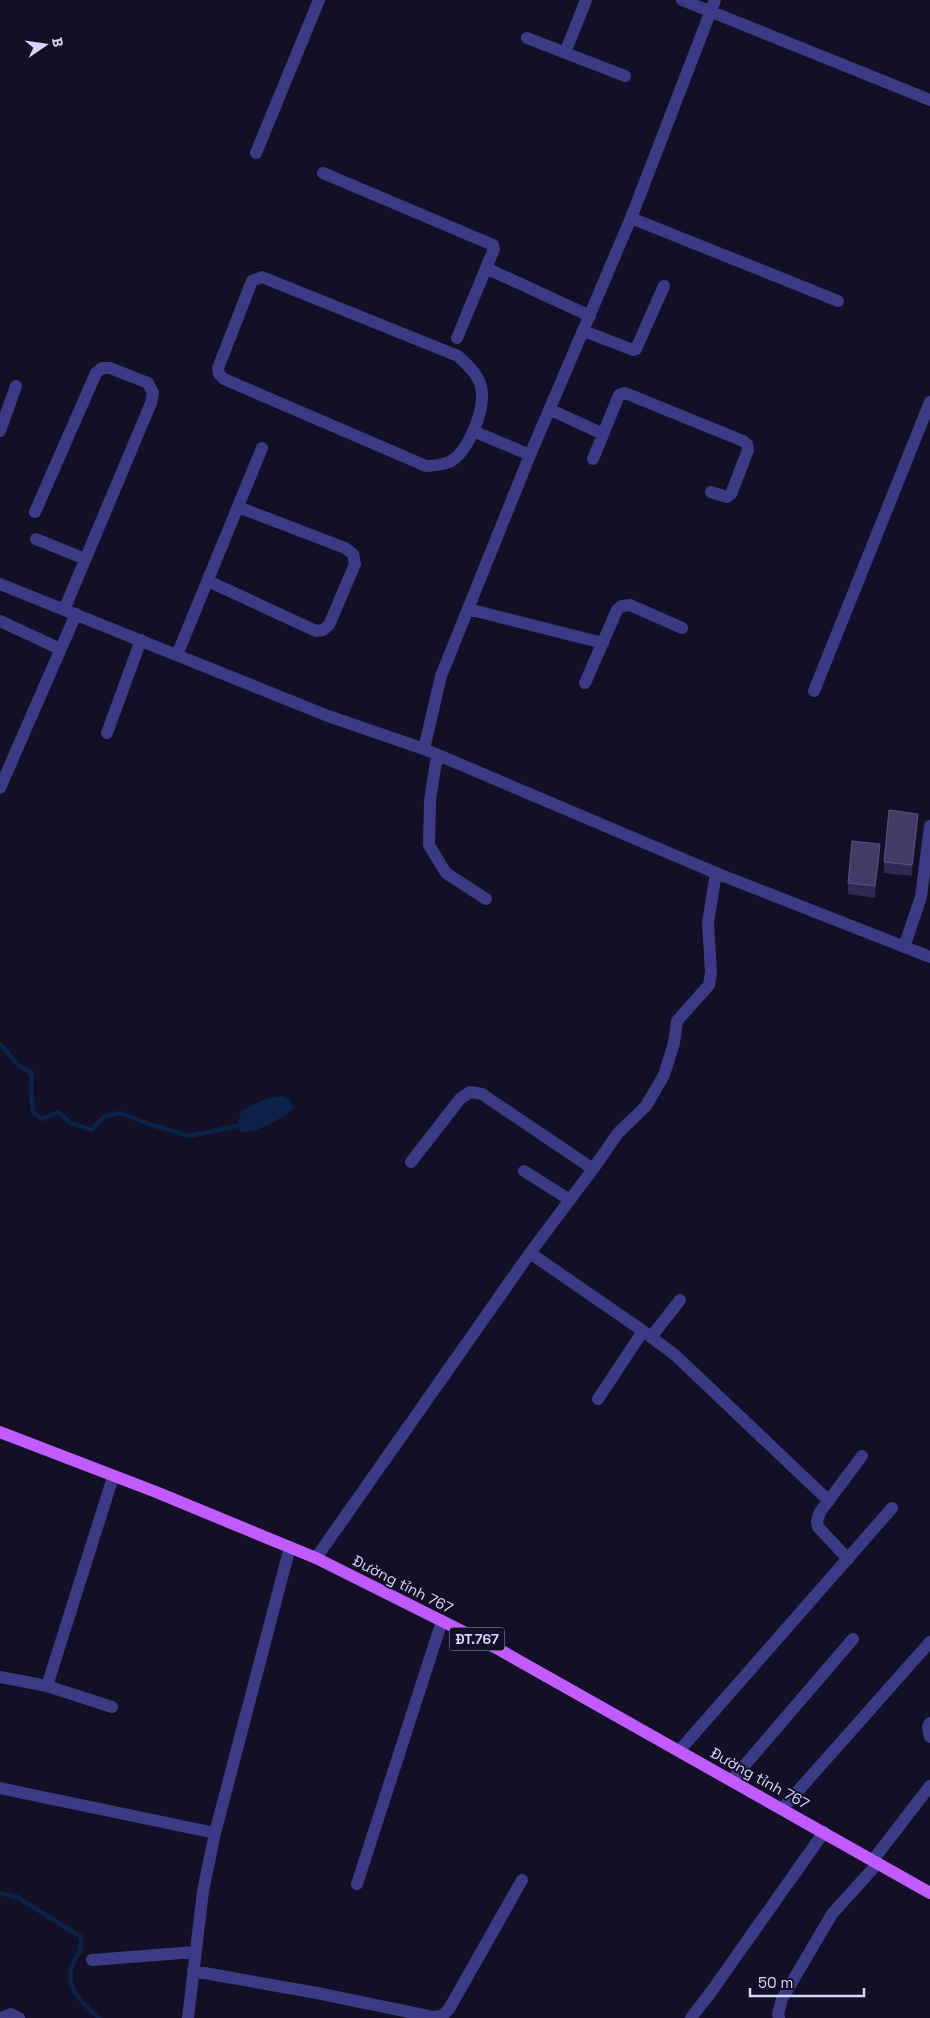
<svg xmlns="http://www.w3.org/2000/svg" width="930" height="2018" viewBox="0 0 930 2018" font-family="'Space Grotesk',sans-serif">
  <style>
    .water { fill: #0c2248 }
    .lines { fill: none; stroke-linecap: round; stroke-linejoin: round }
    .stream { stroke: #0c2248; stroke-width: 4.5 }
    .minor { stroke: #3d3a85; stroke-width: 12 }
    .major { stroke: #c25bff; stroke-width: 12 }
    .wall { fill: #312854 }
    .shaded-wall { fill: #1d163a }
    .building { fill: #433a66; stroke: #5a527e }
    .labels { text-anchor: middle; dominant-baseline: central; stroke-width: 4; stroke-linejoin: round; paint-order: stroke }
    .shield { fill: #130f26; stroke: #9e99be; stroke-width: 1 }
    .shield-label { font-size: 14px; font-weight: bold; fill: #d9d4ff }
    .street-label { font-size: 15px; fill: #d9d4ff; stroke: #130f26 }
  </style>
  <rect width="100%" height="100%" fill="#130f26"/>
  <!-- water -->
  <path class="water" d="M283 1096 291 1101 293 1109C278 1120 261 1132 242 1132L237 1126 241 1112C255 1102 266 1098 283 1096Z"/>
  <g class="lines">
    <!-- stream -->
    <path class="stream" d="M0 1044 19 1066 32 1073 31 1090 33 1112 42 1119 59 1112 69 1122 91 1130 105 1116 120 1113 152 1125 190 1136 237 1126
      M0 1893 17 1897 81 1937C82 1957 76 1952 72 1966 65 1990 83 2003 99 2018"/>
    <!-- minor -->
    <path class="minor" d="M682 0 930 100
      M527 38 625 76
      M565 53 586 0
      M256 153 319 0
      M323 173 493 245 494 249 457 338
      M631 218 838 301
      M486 268 590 316
      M262 277 458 356C469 366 482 378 482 394 483 414 467 454 449 462 441 465 434 466 426 466L224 379 219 374 218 368 252 281Z
      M584 331 633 350 636 349 664 286
      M551 410 603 434
      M0 431 16 386
      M473 431 530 455
      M593 459 619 395 625 393 743 441 747 444 748 450 731 494 727 497 711 492
      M35 512 96 373 102 368H110L148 383 153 393 151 403 64 610
      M36 539 85 559
      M208 581 316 631 323 630 329 625 355 564 353 554 345 548 238 507
      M0 584 328 716 424 749 441 676 530 455 631 218 715 0
      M468 609 603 643
      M0 621 60 649
      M177 655 262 448
      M585 683 617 610 622 606 630 605 682 628
      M814 691 930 402
      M107 733 141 640
      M424 749 716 873 930 957
      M437 756 430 800 429 845 446 873 486 899
      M0 788 76 614
      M904 947 921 897 930 826
      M411 1162 460 1099 470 1092 482 1094 593 1169
      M524 1171 570 1200
      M530 1253 643 1331 675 1355 829 1501
      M651 1337 680 1300
      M598 1399 643 1331
      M316 1558 530 1253 593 1169 618 1133 646 1106 664 1075 674 1043 677 1021 709 985 711 972 708 923 716 873
      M848 1559 818 1527 817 1521 820 1512 862 1456
      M0 1677 47 1686
      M112 1707 47 1686 113 1477
      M930 1723 928 1727 930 1737
      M679 1751 892 1508
      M732 1780 853 1639
      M0 1788 215 1833
      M782 1809 930 1642
      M873 1860 930 1786
      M357 1884 442 1621
      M92 1960 195 1952
      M193 1971 317 1993 433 2017 442 2016 449 2009 522 1880
      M1 2018 11 2014 19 2018
      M188 2018 203 1891 215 1833 290 1547
      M691 2018 711 1992 824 1832
      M779 2018 778 2014 782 1999 832 1914 878 1863"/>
    <!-- major -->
    <path class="major" d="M0 1432 156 1492 316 1558 500 1650 930 1893"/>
  </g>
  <!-- wall -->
  <path class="wall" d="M918 825 912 876 884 873V862Z
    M880 856 875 898 848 894V883Z"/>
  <!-- shaded-wall -->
  <path class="shaded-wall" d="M918 814V825L912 876V865Z
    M880 844V856L875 898V886Z"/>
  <!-- building -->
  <path class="building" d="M889 810 918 814 912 865 884 862Z
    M852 841 880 844 875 886 848 883Z"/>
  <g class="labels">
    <!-- shield labels -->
    <rect class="shield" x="449.5" y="1627.5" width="55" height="23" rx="4"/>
    <g class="shield-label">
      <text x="477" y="1639">ĐT.767</text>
    </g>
    <!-- street labels -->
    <g class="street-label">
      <text transform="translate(403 1584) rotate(27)">Đường tỉnh 767</text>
      <text transform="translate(760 1778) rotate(29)">Đường tỉnh 767</text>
    </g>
  </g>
  <!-- north arrow -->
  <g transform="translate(45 45) rotate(77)" stroke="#130f26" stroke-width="4" paint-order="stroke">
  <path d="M0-4L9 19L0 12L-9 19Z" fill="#d9d4ff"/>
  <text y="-8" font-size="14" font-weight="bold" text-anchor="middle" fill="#d9d4ff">B</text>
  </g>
  <!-- scale -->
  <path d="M750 1988v8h114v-8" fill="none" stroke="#d9d4ff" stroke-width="2.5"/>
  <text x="758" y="1988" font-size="15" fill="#d9d4ff" stroke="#130f26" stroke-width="4" paint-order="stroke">50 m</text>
</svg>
